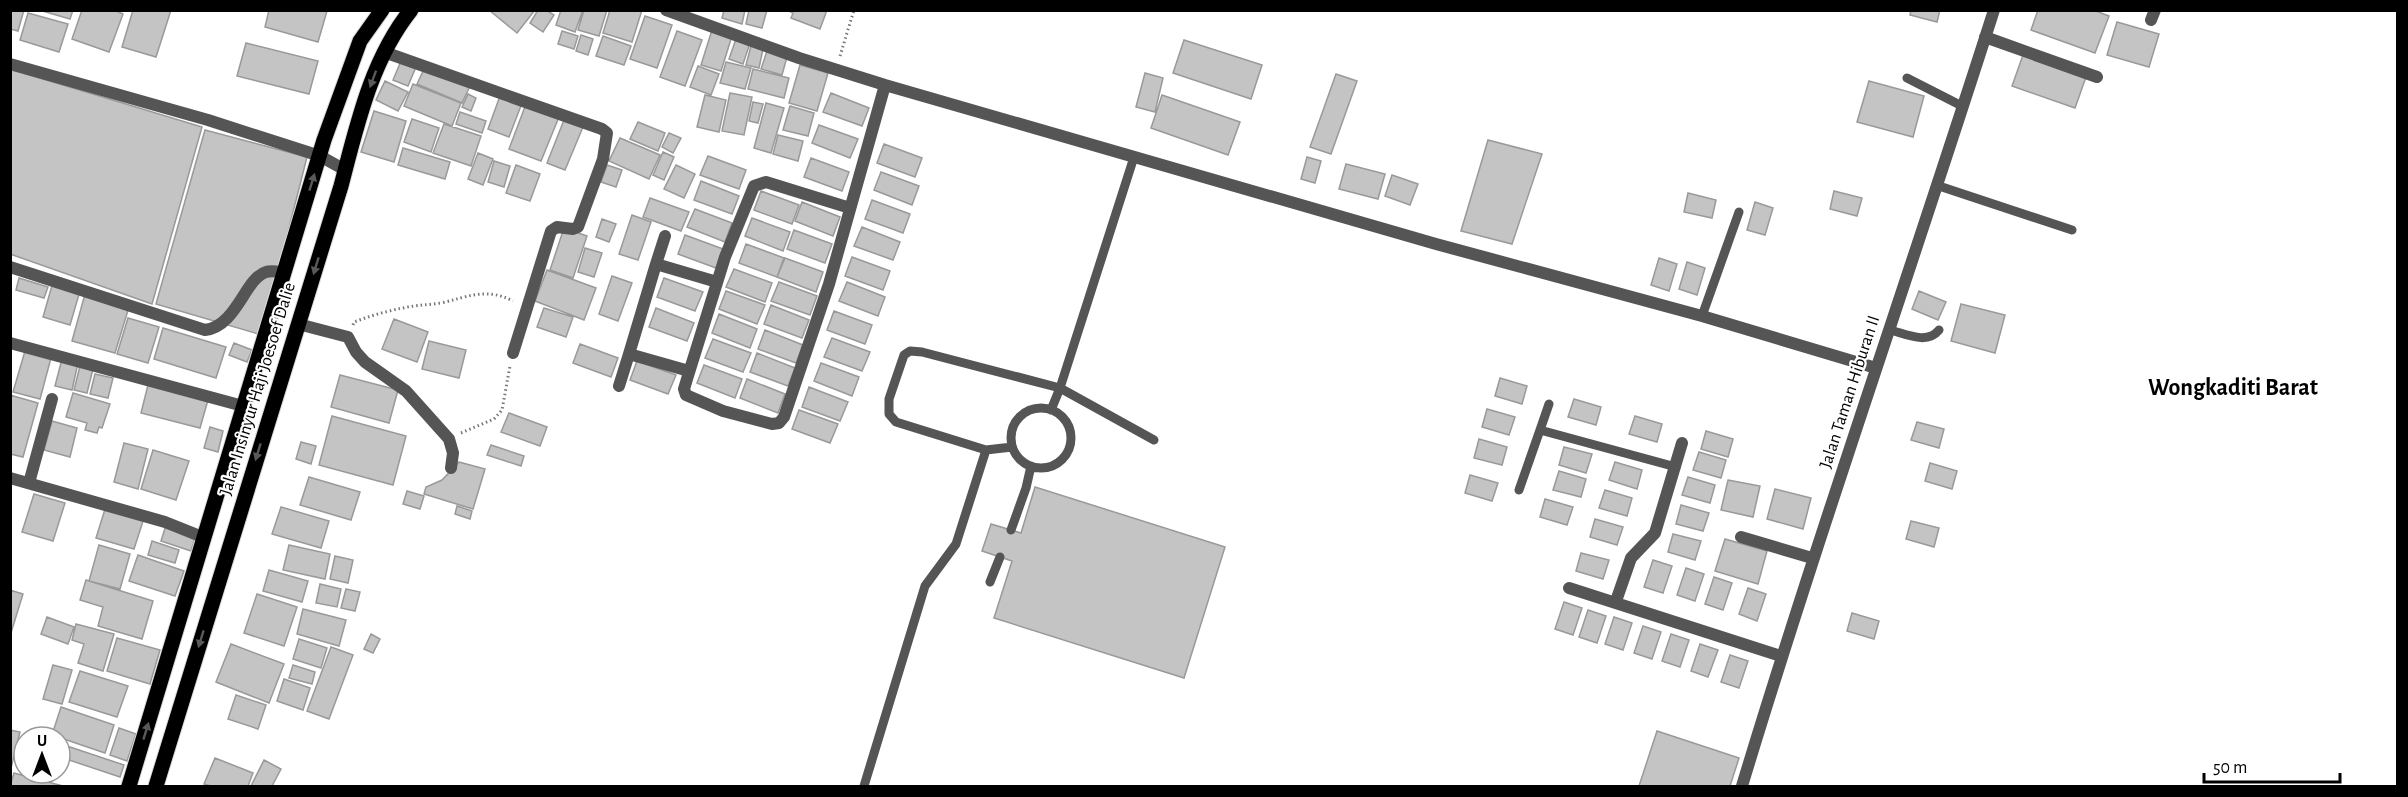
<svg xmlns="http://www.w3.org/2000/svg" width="2408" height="797" viewBox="0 0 2408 797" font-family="'Alegreya Sans',sans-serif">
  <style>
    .building { fill: #c4c4c4; stroke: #999; stroke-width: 1.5 }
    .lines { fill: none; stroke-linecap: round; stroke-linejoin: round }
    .primary-casing { stroke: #dbdbdb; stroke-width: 17 }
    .path { stroke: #777; stroke-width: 3; stroke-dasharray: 1.5 3; stroke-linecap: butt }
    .lane { stroke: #555; stroke-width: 9 }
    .street { stroke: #555; stroke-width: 12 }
    .primary { stroke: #000; stroke-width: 15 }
    .oneway { fill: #595959 }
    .labels { text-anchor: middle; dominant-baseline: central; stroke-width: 4.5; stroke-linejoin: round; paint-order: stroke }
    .street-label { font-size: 18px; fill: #000; stroke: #fff }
    .district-label { font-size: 24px; font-weight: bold; fill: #000; stroke: #fff }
  </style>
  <rect width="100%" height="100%" fill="#fff"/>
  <!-- building -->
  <path class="building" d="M10 10H24L18 31 10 29Z
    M39 10H73L70 19Z
    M82 10H114L123 14 109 52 72 39Z
    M133 10H171L156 57 122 47Z
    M269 10 327 11 318 42 265 27Z
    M489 10H535L517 33Z
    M538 10H546L554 15 543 32 530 23Z
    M561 10H583L575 32 556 25Z
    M584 10H607L599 36 578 30Z
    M610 10H642L632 42 603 33Z
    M724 10H745L742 24 722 18Z
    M749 10H767L762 28 746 24Z
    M787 10H827L820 29 791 18 793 13Z
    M1911 10H1940L1937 22 1910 15Z
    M2038 10H2093L2109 16 2095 53 2031 30Z
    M28 13 68 24 59 52 20 40Z
    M645 16 672 25 657 68 630 59Z
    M2117 22 2159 34 2149 67 2107 55Z
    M712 30 732 36 721 71 701 65Z
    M562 31 578 36 574 49 558 44Z
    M677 31 702 40 685 86 660 77Z
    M581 35 593 39 588 55 576 51Z
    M603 36 631 46 624 65 596 56Z
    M736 39 750 43 743 64 729 59Z
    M1184 40 1262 65 1251 99 1173 73Z
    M246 43 318 61 309 94 237 76Z
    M751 46 763 49 759 68 746 65Z
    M767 51 787 57 782 75 761 69Z
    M2023 55 2086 77 2075 108 2012 86Z
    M401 61 416 67 408 86 393 80Z
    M726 62 751 68 745 89 720 83Z
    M800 65 828 73 817 111 789 103Z
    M698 66 719 74 711 95 690 87Z
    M425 67 470 86 462 103 417 84Z
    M10 69 202 127 152 304 10 254Z
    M753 69 789 78 784 98 748 89Z
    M1145 73 1163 78 1155 112 1136 107Z
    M1336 74 1357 81 1331 154 1310 147Z
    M385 81 408 92 398 111 376 100Z
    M1869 81 1924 96 1913 137 1857 122Z
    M413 84 461 103 452 126 404 106Z
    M730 93 752 97 744 135 722 131Z
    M831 93 869 108 862 126 823 112Z
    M468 94 476 98 471 111 462 107Z
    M705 95 726 100 719 132 697 127Z
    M1162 95 1240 122 1228 155 1151 128Z
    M500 96 522 103 509 137 488 129Z
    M753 102 763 104 758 123 749 121Z
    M766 103 784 108 771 153 754 148Z
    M526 104 559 117 541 161 509 149Z
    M790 106 814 113 808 136 783 130Z
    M374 111 406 121 394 162 361 152Z
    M460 112 486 121 482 133 456 124Z
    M412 119 439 128 431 152 404 142Z
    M564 120 583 127 565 170 547 163Z
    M638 122 665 133 658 151 630 139Z
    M444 124 481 136 471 166 433 153Z
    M819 125 858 139 850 158 812 143Z
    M205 130 307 157 262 335 156 304Z
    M669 133 681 138 673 153 662 147Z
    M778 135 803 141 798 161 773 154Z
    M620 138 660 155 649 179 609 161Z
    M1488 140 1542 154 1512 244 1461 231Z
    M884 144 922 158 915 177 877 163Z
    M403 148 450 162 445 179 398 165Z
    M663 152 674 157 664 180 653 175Z
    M478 153 493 159 483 185 468 179Z
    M708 156 746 170 739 189 700 175Z
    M1307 157 1321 161 1315 183 1301 179Z
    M811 158 849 172 842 191 804 177Z
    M494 161 510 166 504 187 488 182Z
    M1346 164 1385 174 1378 199 1339 189Z
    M516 165 540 174 530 201 506 193Z
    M607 165 622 170 616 187 601 182Z
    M676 165 695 174 684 198 664 189Z
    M881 172 919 186 912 205 874 190Z
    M1392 175 1418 184 1410 205 1385 196Z
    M701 181 739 196 732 214 694 200Z
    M761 191 799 205 792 224 754 210Z
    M1834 191 1862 198 1857 216 1830 209Z
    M1688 193 1716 200 1712 218 1684 212Z
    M650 198 689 212 681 231 643 217Z
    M872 200 910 214 903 233 865 219Z
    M802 202 840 217 833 236 795 221Z
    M1755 202 1773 208 1765 235 1747 230Z
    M695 209 732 223 725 242 687 227Z
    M632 215 651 222 638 260 619 254Z
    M752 218 790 232 783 251 745 236Z
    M602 219 616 224 609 242 596 237Z
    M862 227 900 242 893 260 854 246Z
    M564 228 587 236 573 278 550 270Z
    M794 230 832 244 825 263 787 249Z
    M685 235 723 249 716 268 678 254Z
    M746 244 784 258 777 277 739 263Z
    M585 248 602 253 594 277 578 272Z
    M852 257 890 271 883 290 845 276Z
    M785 258 823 272 816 292 777 277Z
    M1659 258 1677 264 1669 291 1651 285Z
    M1687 262 1705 268 1697 295 1679 289Z
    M734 269 772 283 765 302 726 287Z
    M547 270 596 288 584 320 535 301Z
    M612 276 632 283 618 321 599 314Z
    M19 278 48 287 44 298 16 290Z
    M664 278 703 292 695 311 657 297Z
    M53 282 80 291 70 325 43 317Z
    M779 282 817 296 810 315 771 301Z
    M847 282 885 297 878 316 839 301Z
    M726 291 765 305 757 324 719 309Z
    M1919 291 1946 302 1938 320 1912 309Z
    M85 294 129 307 115 353 72 341Z
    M1961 304 2005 315 1995 353 1951 341Z
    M771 305 809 320 802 338 764 324Z
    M544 308 573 317 566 337 537 327Z
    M656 308 694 323 687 341 649 327Z
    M834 311 872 325 865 344 827 330Z
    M719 314 757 329 750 348 712 333Z
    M128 318 159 327 148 363 117 354Z
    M394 319 428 332 417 362 382 349Z
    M163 328 226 347 216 378 154 359Z
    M765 330 803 345 796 363 758 349Z
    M832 338 870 352 862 371 824 357Z
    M713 339 751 353 743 372 705 358Z
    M429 341 466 350 459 378 422 369Z
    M234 343 252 350 247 362 229 355Z
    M580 344 618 358 611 377 573 363Z
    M25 351 51 358 40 399 13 392Z
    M757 353 795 368 788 386 750 372Z
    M62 359 78 363 72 390 55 386Z
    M637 361 676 375 668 394 630 380Z
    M821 363 859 377 852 396 814 381Z
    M704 365 742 379 735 398 697 383Z
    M80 366 93 369 87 393 74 390Z
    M95 374 113 378 108 398 90 394Z
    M340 375 398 390 389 423 331 407Z
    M1500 378 1527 386 1522 404 1495 396Z
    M747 379 785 394 778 413 740 398Z
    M148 385 208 400 200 428 141 413Z
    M809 387 848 402 840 421 802 407Z
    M73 393 110 404 102 428 99 427 97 433 85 430 87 423 66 417Z
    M10 395 38 403 23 457 10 454Z
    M1574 399 1601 407 1596 425 1568 417Z
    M1487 409 1515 417 1509 435 1482 427Z
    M799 410 838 424 830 443 792 429Z
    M509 413 547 427 540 446 501 432Z
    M332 416 406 436 393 485 319 465Z
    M1635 416 1662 424 1657 442 1629 434Z
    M52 421 77 428 70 457 44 450Z
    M1917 422 1944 429 1939 448 1911 440Z
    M210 427 223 431 218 452 204 448Z
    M1706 431 1733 439 1728 457 1701 449Z
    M1479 439 1507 447 1502 465 1474 458Z
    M301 442 316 446 311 464 296 459Z
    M124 443 148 449 138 489 114 482Z
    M491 445 524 456 521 466 487 455Z
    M1564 447 1592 454 1586 473 1559 465Z
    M153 450 189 461 176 500 141 489Z
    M1699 452 1726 460 1721 478 1693 470Z
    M459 462 485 469 473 509 424 494 426 487 442 480Z
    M1615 462 1642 470 1637 489 1609 480Z
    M1930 463 1957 471 1952 489 1925 481Z
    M1559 471 1586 479 1581 497 1553 490Z
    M1470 475 1498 483 1492 501 1465 493Z
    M309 477 360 492 351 520 300 505Z
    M1688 477 1715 485 1710 503 1682 495Z
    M1728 480 1760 486 1753 517 1721 510Z
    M1035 487 1225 547 1184 678 994 618 1012 561 982 551 991 524 1021 533Z
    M1775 489 1811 498 1803 529 1767 519Z
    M1605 490 1632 498 1627 516 1599 508Z
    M407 491 424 496 420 509 403 504Z
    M34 494 65 503 53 541 22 532Z
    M1545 499 1573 507 1567 525 1540 517Z
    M1681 505 1709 513 1703 531 1676 524Z
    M106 506 144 518 134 549 96 538Z
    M457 506 472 511 470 519 455 514Z
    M281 507 329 521 321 548 272 534Z
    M1595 519 1623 527 1617 545 1590 537Z
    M1911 521 1939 528 1934 547 1906 539Z
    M166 525 196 535 191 551 161 541Z
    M1673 534 1701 541 1695 560 1668 552Z
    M1725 539 1767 551 1758 584 1715 571Z
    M152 541 179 550 175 563 148 555Z
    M99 545 130 554 120 589 89 581Z
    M289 545 330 554 325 579 283 570Z
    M1581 553 1609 560 1603 579 1576 571Z
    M138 555 184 571 175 596 129 581Z
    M335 556 353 560 348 583 330 579Z
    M1653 560 1672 566 1663 593 1644 587Z
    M1686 568 1704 574 1695 601 1677 595Z
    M269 570 308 581 302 602 263 591Z
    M1714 577 1732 583 1723 610 1705 604Z
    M86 580 153 601 142 639 98 626 103 607 80 600Z
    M320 584 341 589 337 607 316 603Z
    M1748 588 1766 594 1757 621 1739 614Z
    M346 589 360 592 355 611 341 608Z
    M10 590 23 594 10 636Z
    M257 594 297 607 284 646 244 633Z
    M1564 602 1582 608 1573 635 1555 629Z
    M303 609 346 620 339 646 297 634Z
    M1588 610 1606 616 1597 643 1579 637Z
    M1852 613 1879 621 1874 639 1847 631Z
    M47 617 74 627 68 644 41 634Z
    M1614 617 1632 623 1623 650 1605 644Z
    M76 624 114 634 103 671 78 663 84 644 72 640Z
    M1643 626 1661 632 1652 659 1634 653Z
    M371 634 380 639 373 653 364 649Z
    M1671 634 1689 640 1680 667 1662 661Z
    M117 638 160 650 150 684 107 671Z
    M299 639 327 648 321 668 293 659Z
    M231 644 284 664 269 703 216 682Z
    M1700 644 1718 650 1708 677 1691 671Z
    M331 647 353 655 329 719 307 711Z
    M1730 655 1748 661 1739 688 1721 682Z
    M53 665 72 670 62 704 43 699Z
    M293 665 315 672 312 684 289 678Z
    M80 671 128 686 117 717 69 702Z
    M284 679 310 688 303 710 277 701Z
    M236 695 266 705 258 729 228 719Z
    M61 707 114 725 105 753 52 735Z
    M119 728 136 734 127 761 110 755Z
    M10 730 20 732 10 772Z
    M1657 731 1739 758 1730 786H1639Z
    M67 746 124 765 120 777 63 758Z
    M215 758 253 773 248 786H211L204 784Z
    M264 760 281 769 272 786H251Z
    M14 773 63 786H10Z"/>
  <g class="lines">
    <!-- primary casing -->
    <g class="primary-casing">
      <path id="primary" d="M129 786 324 140 360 41 382 10
        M156 786 341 186C357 125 371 60 411 10"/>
    </g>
    <!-- path -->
    <path class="path" d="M840 56 854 10
      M353 325 354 322C370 316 387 311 403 308 416 305 428 305 441 303 468 297 486 287 513 301
      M461 433 494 419 502 410 510 366"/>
    <!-- lane -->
    <path class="lane" d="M1907 78 1962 106
      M1936 185 2072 230
      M1702 316 1739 212
      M1890 330C1906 334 1927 345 1939 330
      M1549 404 1540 430 1676 467
      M1011 438a30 30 0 1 1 60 0a30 30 0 1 1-60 0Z
      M1051 410 1060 388 1134 157
      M1012 447 986 450 896 422 889 414V399L904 355 910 351 922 352 1060 388 1154 440
      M1519 490 1540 430
      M1011 530 1026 488 1031 466
      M990 582 1000 557
      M864 786 925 586 956 544 986 450"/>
    <!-- street -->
    <path class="street" d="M666 10 799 58 885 85 1436 244 1702 316 1876 368
      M2151 20 2155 10
      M1985 37 2097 77
      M384 52 602 129 607 133 603 159 578 227 573 229 557 227 551 231 513 353
      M10 64 208 120 320 156 345 170
      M850 208 766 182 754 186 725 257 687 379 684 389 686 395 723 411 772 424 779 423 784 417 829 284 885 85
      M656 264 665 236
      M10 267 205 330C237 326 245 278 266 272 272 270 279 272 285 273
      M298 324 348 337 356 352 365 362 406 391 449 439 453 453 451 468
      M10 343 243 406
      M689 371 629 354 656 264 717 282
      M619 386 629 354
      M10 478 165 522 205 538
      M29 483 52 399
      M1741 537 1812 558
      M1569 588 1781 656
      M1616 601 1631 558 1655 533 1682 443
      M1742 786C1821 526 1911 270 1994 10"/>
    <!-- primary -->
    <use href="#primary" class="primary"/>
  </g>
  <!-- one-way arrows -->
  <defs><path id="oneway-solid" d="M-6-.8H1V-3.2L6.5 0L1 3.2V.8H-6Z" transform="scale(1.5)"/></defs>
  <g class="oneway">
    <use href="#oneway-solid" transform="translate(373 79) rotate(110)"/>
    <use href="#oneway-solid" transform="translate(312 182) rotate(-73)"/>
    <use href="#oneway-solid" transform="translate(316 266) rotate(107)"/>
    <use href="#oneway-solid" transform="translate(258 452) rotate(107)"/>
    <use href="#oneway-solid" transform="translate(201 639) rotate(107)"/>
    <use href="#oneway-solid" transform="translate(146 731) rotate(-73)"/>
  </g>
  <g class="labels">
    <!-- street labels -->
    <g class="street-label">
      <text transform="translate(258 389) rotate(-73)">Jalan Insinyur Haji Joesoef Dalie</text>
      <text transform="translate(1850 392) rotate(-72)">Jalan Taman Hiburan II</text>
    </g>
    <!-- district labels -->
    <g class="district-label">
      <text x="2233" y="388">Wongkaditi Barat</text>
    </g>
  </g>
  <!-- border -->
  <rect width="2408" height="797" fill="none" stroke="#000000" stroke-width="24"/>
  <!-- north arrow -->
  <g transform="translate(42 755)"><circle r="28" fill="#ffffff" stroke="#999999" stroke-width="1.5"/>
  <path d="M0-4.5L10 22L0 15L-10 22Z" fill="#000000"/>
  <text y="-9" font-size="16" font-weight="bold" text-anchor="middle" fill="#000000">U</text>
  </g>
  <!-- scale -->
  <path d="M2204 773v9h136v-9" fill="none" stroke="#000000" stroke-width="3"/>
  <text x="2213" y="773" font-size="18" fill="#000000" stroke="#ffffff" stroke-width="4.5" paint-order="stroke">50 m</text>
</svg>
